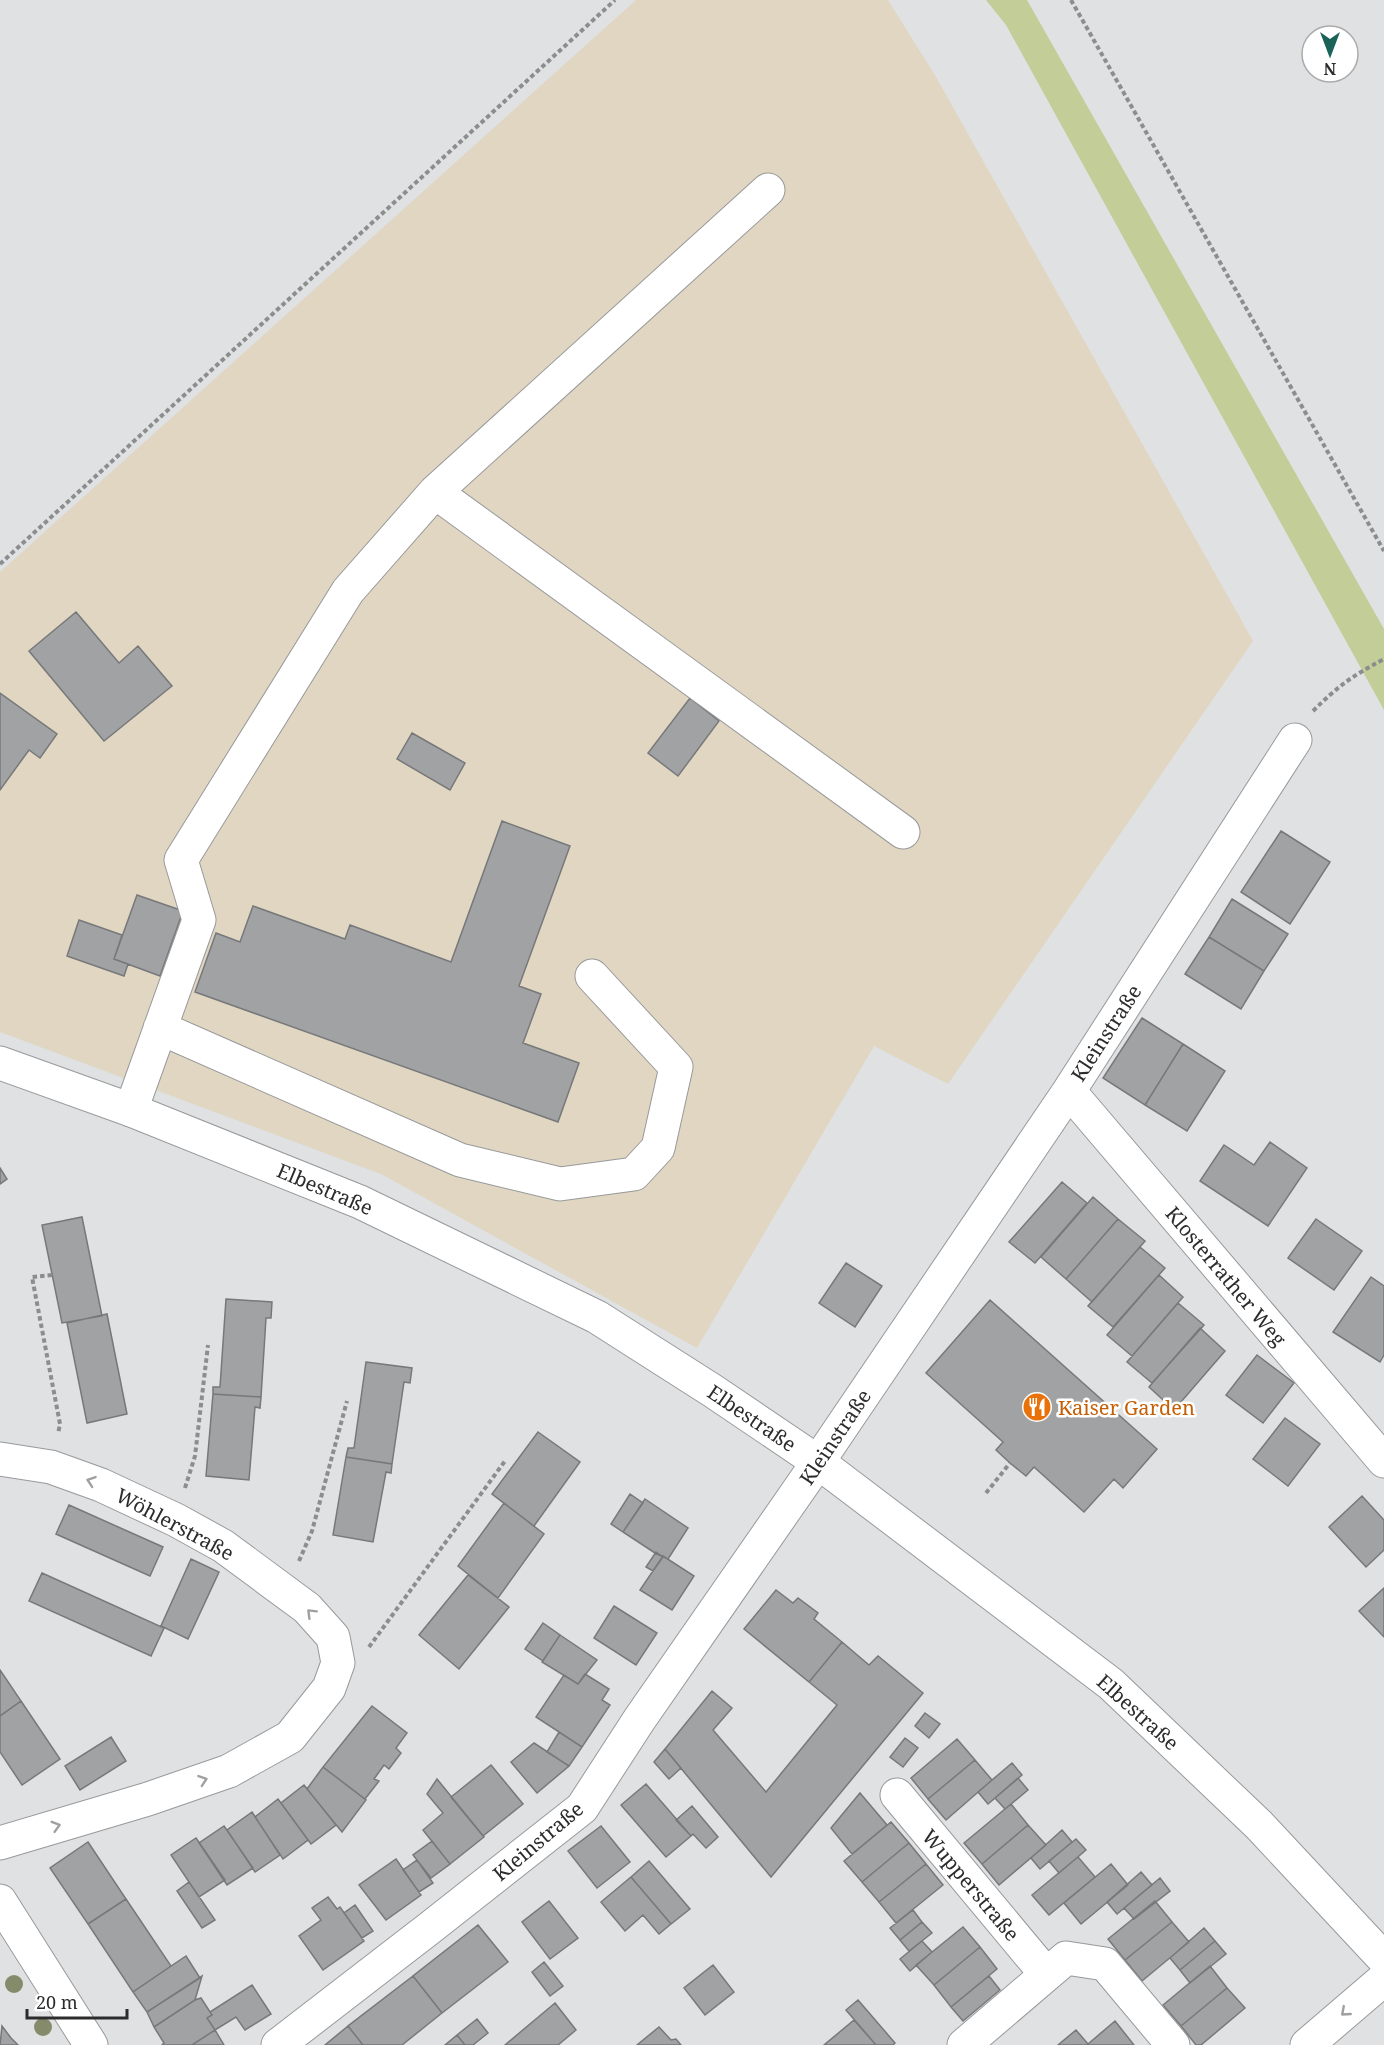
<svg xmlns="http://www.w3.org/2000/svg" width="1384" height="2045" viewBox="0 0 1384 2045" font-family="'Noto Serif',serif">
  <style>
    .industrial { fill: #e0d6c1 }
    .green { fill: #c2cd98 }
    .building { fill: #a1a2a4; stroke: #77787a; stroke-width: 1.5 }
    .lines { fill: none; stroke-linecap: round; stroke-linejoin: round }
    .minor-casing { stroke: #98999b; stroke-width: 35 }
    .major-casing { stroke: #98999b; stroke-width: 35 }
    .path { stroke: #8c8d8e; stroke-width: 4; stroke-dasharray: 4.5 3; stroke-linecap: butt }
    .minor { stroke: #fff; stroke-width: 33 }
    .major { stroke: #fff; stroke-width: 33 }
    .tree { fill: #858b6a }
    .oneway { stroke: #a0a0a0 }
    .labels { text-anchor: middle; dominant-baseline: central; stroke-width: 5; stroke-linejoin: round; paint-order: stroke }
    .street-label { font-size: 20px; fill: #2c2c2d; stroke: #fff }
    .food-label { font-size: 20px; fill: #c56008; stroke: #fff; text-anchor: start }
  </style>
  <rect width="100%" height="100%" fill="#dfe1e3"/>
  <!-- industrial -->
  <path class="industrial" d="M636 0H888L936 77 1253 641 948 1084 874 1046 697 1348 381 1174 0 1032V572Z"/>
  <!-- green -->
  <path class="green" d="M986 0H1027L1384 629V710L1006 25Z"/>
  <!-- building -->
  <path class="building" d="M76 612 119 663 138 646 172 686 104 741 29 651Z
    M0 693 57 734 40 758 29 750 0 790Z
    M690 698 719 721 678 776 648 753Z
    M412 733 465 763 450 790 397 759Z
    M502 821 570 846 519 986 541 994 523 1043 579 1063 558 1122 195 992 216 933 240 942 253 906 345 939 350 925 451 962Z
    M1281 831 1330 862 1290 924 1241 892Z
    M137 895 183 911 160 976 114 959Z
    M1232 899 1288 934 1264 971 1209 937Z
    M79 920 122 935 114 959 128 964 124 976 67 956Z
    M1209 937 1264 971 1241 1009 1185 974Z
    M1142 1018 1183 1044 1145 1105 1103 1078Z
    M1183 1044 1225 1071 1187 1131 1145 1105Z
    M1270 1142 1307 1168 1268 1226 1200 1181 1224 1145 1254 1165Z
    M0 1168 7 1179 0 1184Z
    M1062 1182 1087 1203 1035 1263 1009 1242Z
    M1093 1197 1118 1219 1066 1279 1041 1257Z
    M82 1217 102 1316 62 1323 42 1225Z
    M1118 1219 1145 1241 1092 1302 1066 1279Z
    M1316 1219 1362 1251 1334 1290 1288 1258Z
    M1140 1247 1165 1268 1113 1327 1088 1306Z
    M846 1263 882 1286 855 1327 819 1303Z
    M1159 1275 1183 1297 1132 1356 1107 1335Z
    M1371 1277 1384 1286V1355L1380 1362 1333 1332Z
    M226 1299 272 1302 271 1318H266L261 1397 213 1394V1387H220Z
    M990 1300 1157 1449 1123 1488 1114 1479 1084 1512 1034 1467 1026 1476 1010 1463 996 1450 1003 1442 926 1373Z
    M1178 1303 1204 1325 1152 1383 1127 1362Z
    M107 1314 127 1414 87 1423 67 1323Z
    M1200 1328 1225 1351 1174 1410 1149 1387Z
    M1257 1355 1294 1383 1263 1423 1226 1395Z
    M366 1362 412 1368 410 1383 404 1382 392 1464 346 1457 348 1448H354Z
    M213 1394 261 1397 260 1408 255 1407 249 1480 206 1476Z
    M1285 1418 1320 1444 1288 1486 1253 1459Z
    M538 1432 580 1462 534 1526 492 1494Z
    M346 1457 392 1464 391 1473 386 1472 373 1542 333 1535Z
    M630 1494 643 1503 623 1532 611 1524Z
    M1362 1496 1384 1520V1550L1366 1567 1329 1527Z
    M645 1499 688 1528 668 1559 655 1553 623 1532Z
    M504 1503 544 1534 498 1598 458 1566Z
    M69 1505 163 1547 150 1576 56 1534Z
    M656 1552 663 1557 653 1571 646 1567Z
    M663 1556 694 1576 672 1610 640 1590Z
    M191 1559 219 1572 188 1639 161 1626Z
    M42 1573 164 1628 151 1656 29 1601Z
    M468 1575 509 1607 459 1669 419 1635Z
    M1384 1588V1637L1359 1611Z
    M776 1590 793 1603 798 1598 818 1613 814 1619 842 1642 809 1682 744 1629Z
    M614 1606 657 1633 636 1665 594 1638Z
    M543 1623 560 1635 543 1661 525 1649Z
    M560 1635 597 1660 578 1684 542 1662Z
    M842 1642 869 1665 878 1656 923 1693 771 1877 665 1749 712 1691 732 1708 713 1730 766 1792 837 1705 809 1682Z
    M0 1670 21 1701 0 1716Z
    M585 1674 609 1689 602 1700 610 1705 582 1747 536 1717 564 1675 578 1684Z
    M21 1701 60 1759 22 1785 0 1752V1716Z
    M372 1706 407 1733 396 1748 401 1753 389 1769 384 1765 374 1779 379 1781 365 1799 323 1767Z
    M925 1713 940 1724 929 1738 915 1726Z
    M559 1732 582 1747 569 1766 547 1752Z
    M111 1737 126 1761 80 1790 65 1766Z
    M905 1738 918 1748 903 1767 890 1757Z
    M957 1739 975 1760 928 1799 911 1778Z
    M534 1743 569 1766 537 1793 511 1762Z
    M665 1749 681 1768 669 1779 654 1762Z
    M975 1760 992 1780 946 1820 928 1799Z
    M1012 1763 1022 1775 988 1804 978 1792Z
    M491 1765 523 1804 483 1836 451 1797Z
    M323 1767 366 1800 342 1832 307 1789Z
    M1018 1778 1028 1790 1005 1809 995 1798Z
    M437 1779 484 1837 450 1864 423 1830 443 1813 427 1794Z
    M646 1784 691 1836 666 1857 621 1805Z
    M304 1785 336 1825 311 1844 281 1803Z
    M860 1793 887 1825 852 1854 831 1828Z
    M278 1799 308 1840 283 1859 255 1817Z
    M1011 1804 1028 1825 982 1864 964 1843Z
    M692 1806 718 1837 706 1848 693 1834 691 1836 676 1820Z
    M252 1812 280 1855 255 1872 227 1830Z
    M891 1822 909 1843 862 1882 844 1861Z
    M1028 1825 1046 1845 999 1885 982 1864Z
    M224 1826 253 1868 227 1885 199 1843Z
    M601 1826 630 1862 597 1888 568 1851Z
    M1062 1830 1072 1842 1040 1869 1031 1858Z
    M196 1838 225 1880 199 1897 171 1855Z
    M1076 1839 1086 1850 1059 1873 1049 1861Z
    M432 1841 450 1864 431 1878 413 1855Z
    M88 1842 126 1899 88 1924 50 1868Z
    M909 1843 926 1864 879 1902 862 1882Z
    M1078 1857 1095 1877 1049 1915 1032 1895Z
    M396 1859 421 1895 386 1920 359 1885Z
    M417 1860 433 1883 419 1892 403 1870Z
    M649 1861 690 1909 671 1924 631 1877Z
    M926 1864 943 1885 896 1923 879 1902Z
    M1111 1864 1128 1885 1081 1924 1064 1903Z
    M1141 1872 1152 1885 1117 1914 1107 1902Z
    M631 1877 671 1924 659 1934 643 1915 625 1931 601 1902Z
    M1160 1878 1170 1891 1134 1919 1124 1908Z
    M189 1882 215 1920 202 1928 177 1891Z
    M328 1897 337 1909 340 1907 364 1941 323 1970 299 1936 321 1920 312 1908Z
    M126 1899 171 1966 133 1992 88 1924Z
    M549 1901 578 1938 550 1959 522 1922Z
    M1155 1901 1172 1922 1125 1960 1108 1939Z
    M355 1905 373 1931 362 1938 344 1913Z
    M913 1910 922 1922 900 1940 890 1928Z
    M922 1922 932 1933 909 1951 900 1940Z
    M1172 1922 1189 1942 1142 1981 1125 1960Z
    M478 1925 508 1962 442 2013 413 1976Z
    M963 1927 980 1947 934 1985 916 1965Z
    M1204 1928 1215 1941 1180 1970 1170 1958Z
    M922 1941 932 1952 910 1971 900 1959Z
    M1215 1941 1226 1954 1190 1983 1180 1970Z
    M980 1947 997 1969 951 2007 934 1985Z
    M186 1956 200 1978 147 2012 133 1992Z
    M544 1962 563 1986 550 1996 532 1972Z
    M713 1965 734 1992 705 2015 684 1988Z
    M1210 1966 1227 1988 1181 2026 1163 2005Z
    M202 1976 195 2000 154 2027 147 2012Z
    M413 1976 442 2013 402 2045H363L348 2026Z
    M989 1976 1000 1990 963 2021 951 2007Z
    M252 1985 271 2014 245 2030 236 2017 215 2030 207 2018 212 2015 210 2012Z
    M1227 1988 1245 2008 1201 2045H1196L1181 2026Z
    M201 1998 212 2015 207 2018 215 2030 192 2045H162L164 2043 154 2027 195 2000Z
    M858 2000 895 2043 893 2045H876L846 2010Z
    M555 2003 576 2030 558 2045H505Z
    M477 2019 488 2033 473 2045H465L457 2035Z
    M854 2020 876 2045H824Z
    M1115 2021 1134 2045H1058L1076 2030 1088 2044Z
    M2 2026 11 2038 18 2045H0Z
    M348 2026 363 2045H325Z
    M659 2027 671 2040 676 2039 681 2045H637Z
    M215 2030 224 2045H192Z
    M457 2035 465 2045H445Z"/>
  <g class="lines">
    <!-- minor casing -->
    <g class="minor-casing">
      <path id="minor" d="M435 492 903 832
        M160 1028 460 1160 560 1184 634 1174 658 1148 676 1067 592 976
        M1069 1091 1384 1461
        M131 1110 199 920 181 860 348 591 435 492 768 190
        M0 1459 51 1467 101 1485 176 1520 223 1546 307 1608 333 1637 338 1663 329 1688 290 1737 229 1771 148 1799 0 1843
        M897 1795 1046 1974
        M0 1901 91 2045
        M278 2045 431 1927 582 1808 639 1720 807 1478 1069 1091 1295 740
        M964 2045 1066 1958 1105 1964 1173 2045
        M1307 2045 1384 1979"/>
    </g>
    <!-- major casing -->
    <g class="major-casing">
      <path id="major" d="M0 1063 131 1110 360 1202 597 1317 713 1391 818 1462 1111 1684 1259 1825 1384 1959"/>
    </g>
    <!-- path -->
    <path class="path" d="M1071 0 1384 551
      M0 564 615 0
      M1313 711C1338 686 1352 676 1384 659
      M52 1275 32 1277 60 1424 58 1434
      M185 1488 195 1456 208 1345
      M986 1493 1010 1463
      M299 1561 312 1531 347 1401
      M369 1647 505 1461"/>
    <!-- minor -->
    <use href="#minor" class="minor"/>
    <!-- major -->
    <use href="#major" class="major"/>
  </g>
  <!-- trees -->
  <g class="tree">
    <circle cx="14" cy="1984" r="9"/>
    <circle cx="43" cy="2027" r="9"/>
  </g>
  <!-- one-way arrows -->
  <defs><path id="oneway-chevron" d="M-2-3.5L2.5 0L-2 3.5" fill="none" stroke-width="1.6" stroke-linecap="round" stroke-linejoin="round" transform="scale(1.5)"/></defs>
  <g class="oneway">
    <use href="#oneway-chevron" transform="translate(91 1481) rotate(-161)"/>
    <use href="#oneway-chevron" transform="translate(311 1613) rotate(-135)"/>
    <use href="#oneway-chevron" transform="translate(203 1780) rotate(-19)"/>
    <use href="#oneway-chevron" transform="translate(56 1826) rotate(-16)"/>
    <use href="#oneway-chevron" transform="translate(1345 2012) rotate(139)"/>
  </g>
  <!-- icons -->
  <defs>
    <g id="restaurant-disc" transform="scale(1.5)"><circle r="9.5" fill="#e8710a" stroke="#fff"/><path d="M-5-6h1v4h1v-4h1v4h1v-4h1v5L-1.5 .5V6h-2V.5L-5-1ZM5-6V6H3V1.5H1.5Q1.5-4 5-6Z" fill="#fff"/></g>
  </defs>
  <g fill-rule="evenodd">
    <use href="#restaurant-disc" x="1037" y="1407"/>
  </g>
  <g class="labels">
    <!-- street labels -->
    <g class="street-label">
      <text transform="translate(1106 1033) rotate(-57)">Kleinstraße</text>
      <text transform="translate(325 1189) rotate(23)">Elbestraße</text>
      <text transform="translate(1226 1276) rotate(50)">Klosterrather Weg</text>
      <text transform="translate(752 1418) rotate(34)">Elbestraße</text>
      <text transform="translate(835 1437) rotate(-56)">Kleinstraße</text>
      <text transform="translate(175 1524) rotate(28)">Wöhlerstraße</text>
      <text transform="translate(1138 1712) rotate(42)">Elbestraße</text>
      <text transform="translate(538 1841) rotate(-40)">Kleinstraße</text>
      <text transform="translate(971 1885) rotate(50)">Wupperstraße</text>
    </g>
    <!-- food labels -->
    <g class="food-label">
      <text x="1058" y="1407">Kaiser Garden</text>
    </g>
  </g>
  <!-- north arrow -->
  <g transform="translate(1330 54) rotate(180)"><circle r="28" fill="#ffffff" stroke="#ababab" stroke-width="1.5"/>
  <path d="M0-4.5L10 22L0 15L-10 22Z" fill="#196358"/>
  <text y="-9" font-size="16" font-weight="bold" text-anchor="middle" fill="#2c2c2d">N</text>
  </g>
  <!-- scale -->
  <path d="M27 2009v9h100v-9" fill="none" stroke="#2c2c2d" stroke-width="3"/>
  <text x="36" y="2009" font-size="18" fill="#2c2c2d" stroke="#ffffff" stroke-width="4.5" paint-order="stroke">20 m</text>
</svg>
